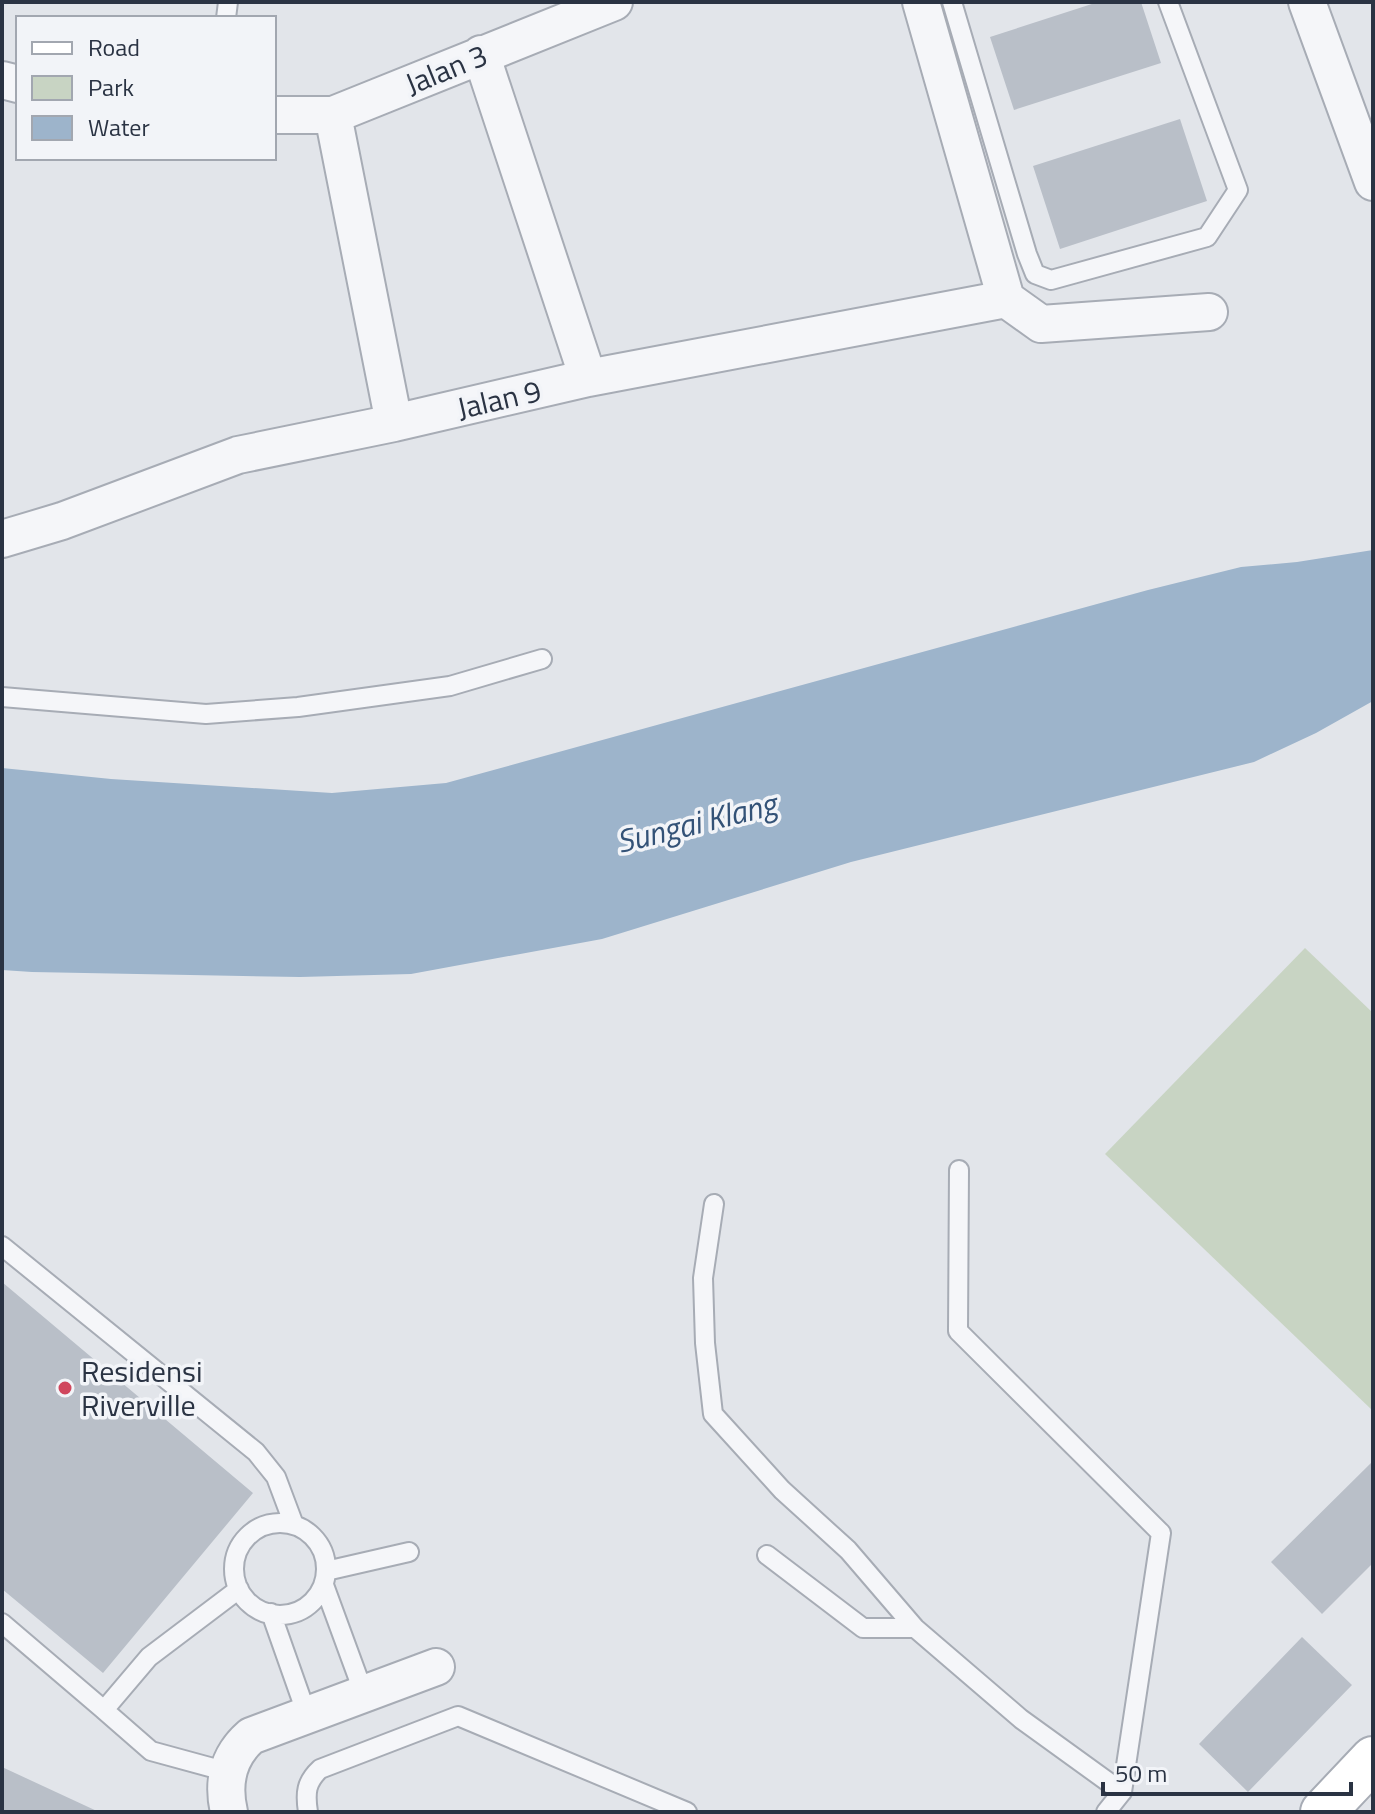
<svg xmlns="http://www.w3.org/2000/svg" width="1375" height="1814" viewBox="0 0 1375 1814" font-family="'Titillium Web',sans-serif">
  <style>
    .green { fill: #c8d4c3 }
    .water { fill: #9db4cb }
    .building { fill: #b9bfc8 }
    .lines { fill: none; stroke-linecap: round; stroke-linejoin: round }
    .lane-casing { stroke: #a7acb5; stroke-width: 22 }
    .street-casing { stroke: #a7acb5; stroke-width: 40 }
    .secondary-casing { stroke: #a7acb5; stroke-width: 48 }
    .lane { stroke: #f5f6f9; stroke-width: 18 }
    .street { stroke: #f5f6f9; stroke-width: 36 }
    .secondary { stroke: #fff; stroke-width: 44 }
    .poi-dot { fill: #d0465d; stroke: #f2f4f8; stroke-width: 3 }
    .labels { text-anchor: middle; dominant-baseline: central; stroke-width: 7; stroke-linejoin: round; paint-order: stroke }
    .street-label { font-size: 30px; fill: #2a3343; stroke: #f2f4f8 }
    .poi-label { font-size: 30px; fill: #2a3343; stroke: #f2f4f8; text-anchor: start }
    .water-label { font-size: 32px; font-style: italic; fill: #335277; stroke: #f2f4f8 }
  </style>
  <rect width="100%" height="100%" fill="#e2e5ea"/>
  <!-- green -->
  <path class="green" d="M1305 948 1373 1013V1411L1105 1154Z"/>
  <!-- water -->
  <path class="water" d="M1373 550V701L1316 733 1254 762 851 862 602 939 411 974 300 977 32 972 2 970V768L111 779 332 793 446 783 1148 590 1241 567 1297 562Z"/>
  <!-- building -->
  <path class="building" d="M1098 2H1141L1161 63 1014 110 990 37Z
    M1180 119 1207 201 1060 249 1033 166Z
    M2 1282 253 1493 103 1673 2 1589Z
    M1373 1461V1563L1322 1614 1271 1562Z
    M1302 1637 1352 1685 1248 1792 1199 1744Z
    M2 1767 99 1812H2Z"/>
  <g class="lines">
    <!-- lane casing -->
    <g class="lane-casing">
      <path id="lane" d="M952 2 1027 254 1035 274 1051 280 1207 237 1238 190 1168 2
        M226 18 228 2
        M2 697 206 714 298 707 450 686 542 659
        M959 1170 958 1331 1161 1533 1122 1792
        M714 1204 703 1278 705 1343 713 1414 782 1490 848 1550 915 1628 1021 1719 1122 1792 1106 1812
        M2 1246 256 1452 276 1477 294 1525
        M234 1569a46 46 0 1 1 92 0a46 46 0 1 1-92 0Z
        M767 1555 863 1628H915
        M326 1571 409 1552
        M324 1585 364 1694
        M271 1613 307 1715
        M2 1623 104 1710 149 1657 239 1589
        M104 1710 151 1751 228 1772
        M308 1812C305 1793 306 1782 320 1769L458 1716 687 1812"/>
    </g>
    <!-- street casing -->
    <g class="street-casing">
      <path id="street" d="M921 2 1006 299 1041 324 1209 312
        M1307 2 1373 182
        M481 54 588 378
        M2 80 18 84
        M274 115H333L614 2
        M333 115 394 423
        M2 539 62 521 238 455 394 423 588 378 1006 299
        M229 1812C222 1782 228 1756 251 1736L436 1667"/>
    </g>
    <!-- secondary casing -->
    <g class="secondary-casing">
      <path id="secondary" d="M1323 1812 1373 1759"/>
    </g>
    <!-- lane -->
    <use href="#lane" class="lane"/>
    <!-- street -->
    <use href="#street" class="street"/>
    <!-- secondary -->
    <use href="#secondary" class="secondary"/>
  </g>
  <!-- markers -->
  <circle class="poi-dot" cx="65" cy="1388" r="8"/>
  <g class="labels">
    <!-- street labels -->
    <g class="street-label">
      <text transform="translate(446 69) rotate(-22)">Jalan 3</text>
      <text transform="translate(499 399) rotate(-13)">Jalan 9</text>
    </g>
    <!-- poi labels -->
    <g class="poi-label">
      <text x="81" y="1371">Residensi<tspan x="81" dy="34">Riverville</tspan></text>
    </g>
    <!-- water labels -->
    <g class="water-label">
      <text transform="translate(696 822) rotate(-14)">Sungai Klang</text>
    </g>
  </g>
  <!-- border -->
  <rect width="1375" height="1814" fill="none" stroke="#2a3343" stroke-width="8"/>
  <!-- legend -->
  <rect x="16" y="16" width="260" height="144" fill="#f2f4f8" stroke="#a2a7b0" stroke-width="2"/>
  <rect x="32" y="42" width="40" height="12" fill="#ffffff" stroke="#a2a7b0" stroke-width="2"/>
  <text x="88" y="56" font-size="24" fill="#2a3343">Road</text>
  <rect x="32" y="76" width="40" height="24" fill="#c8d4c3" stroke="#a2a7b0" stroke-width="2"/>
  <text x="88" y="96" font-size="24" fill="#2a3343">Park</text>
  <rect x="32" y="116" width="40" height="24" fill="#9db4cb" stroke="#a2a7b0" stroke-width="2"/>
  <text x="88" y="136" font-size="24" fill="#2a3343">Water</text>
  <!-- scale -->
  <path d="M1103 1782v12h248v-12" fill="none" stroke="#2a3343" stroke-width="4"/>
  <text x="1115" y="1782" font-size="24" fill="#2a3343" stroke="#f2f4f8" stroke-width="6" paint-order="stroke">50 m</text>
</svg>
